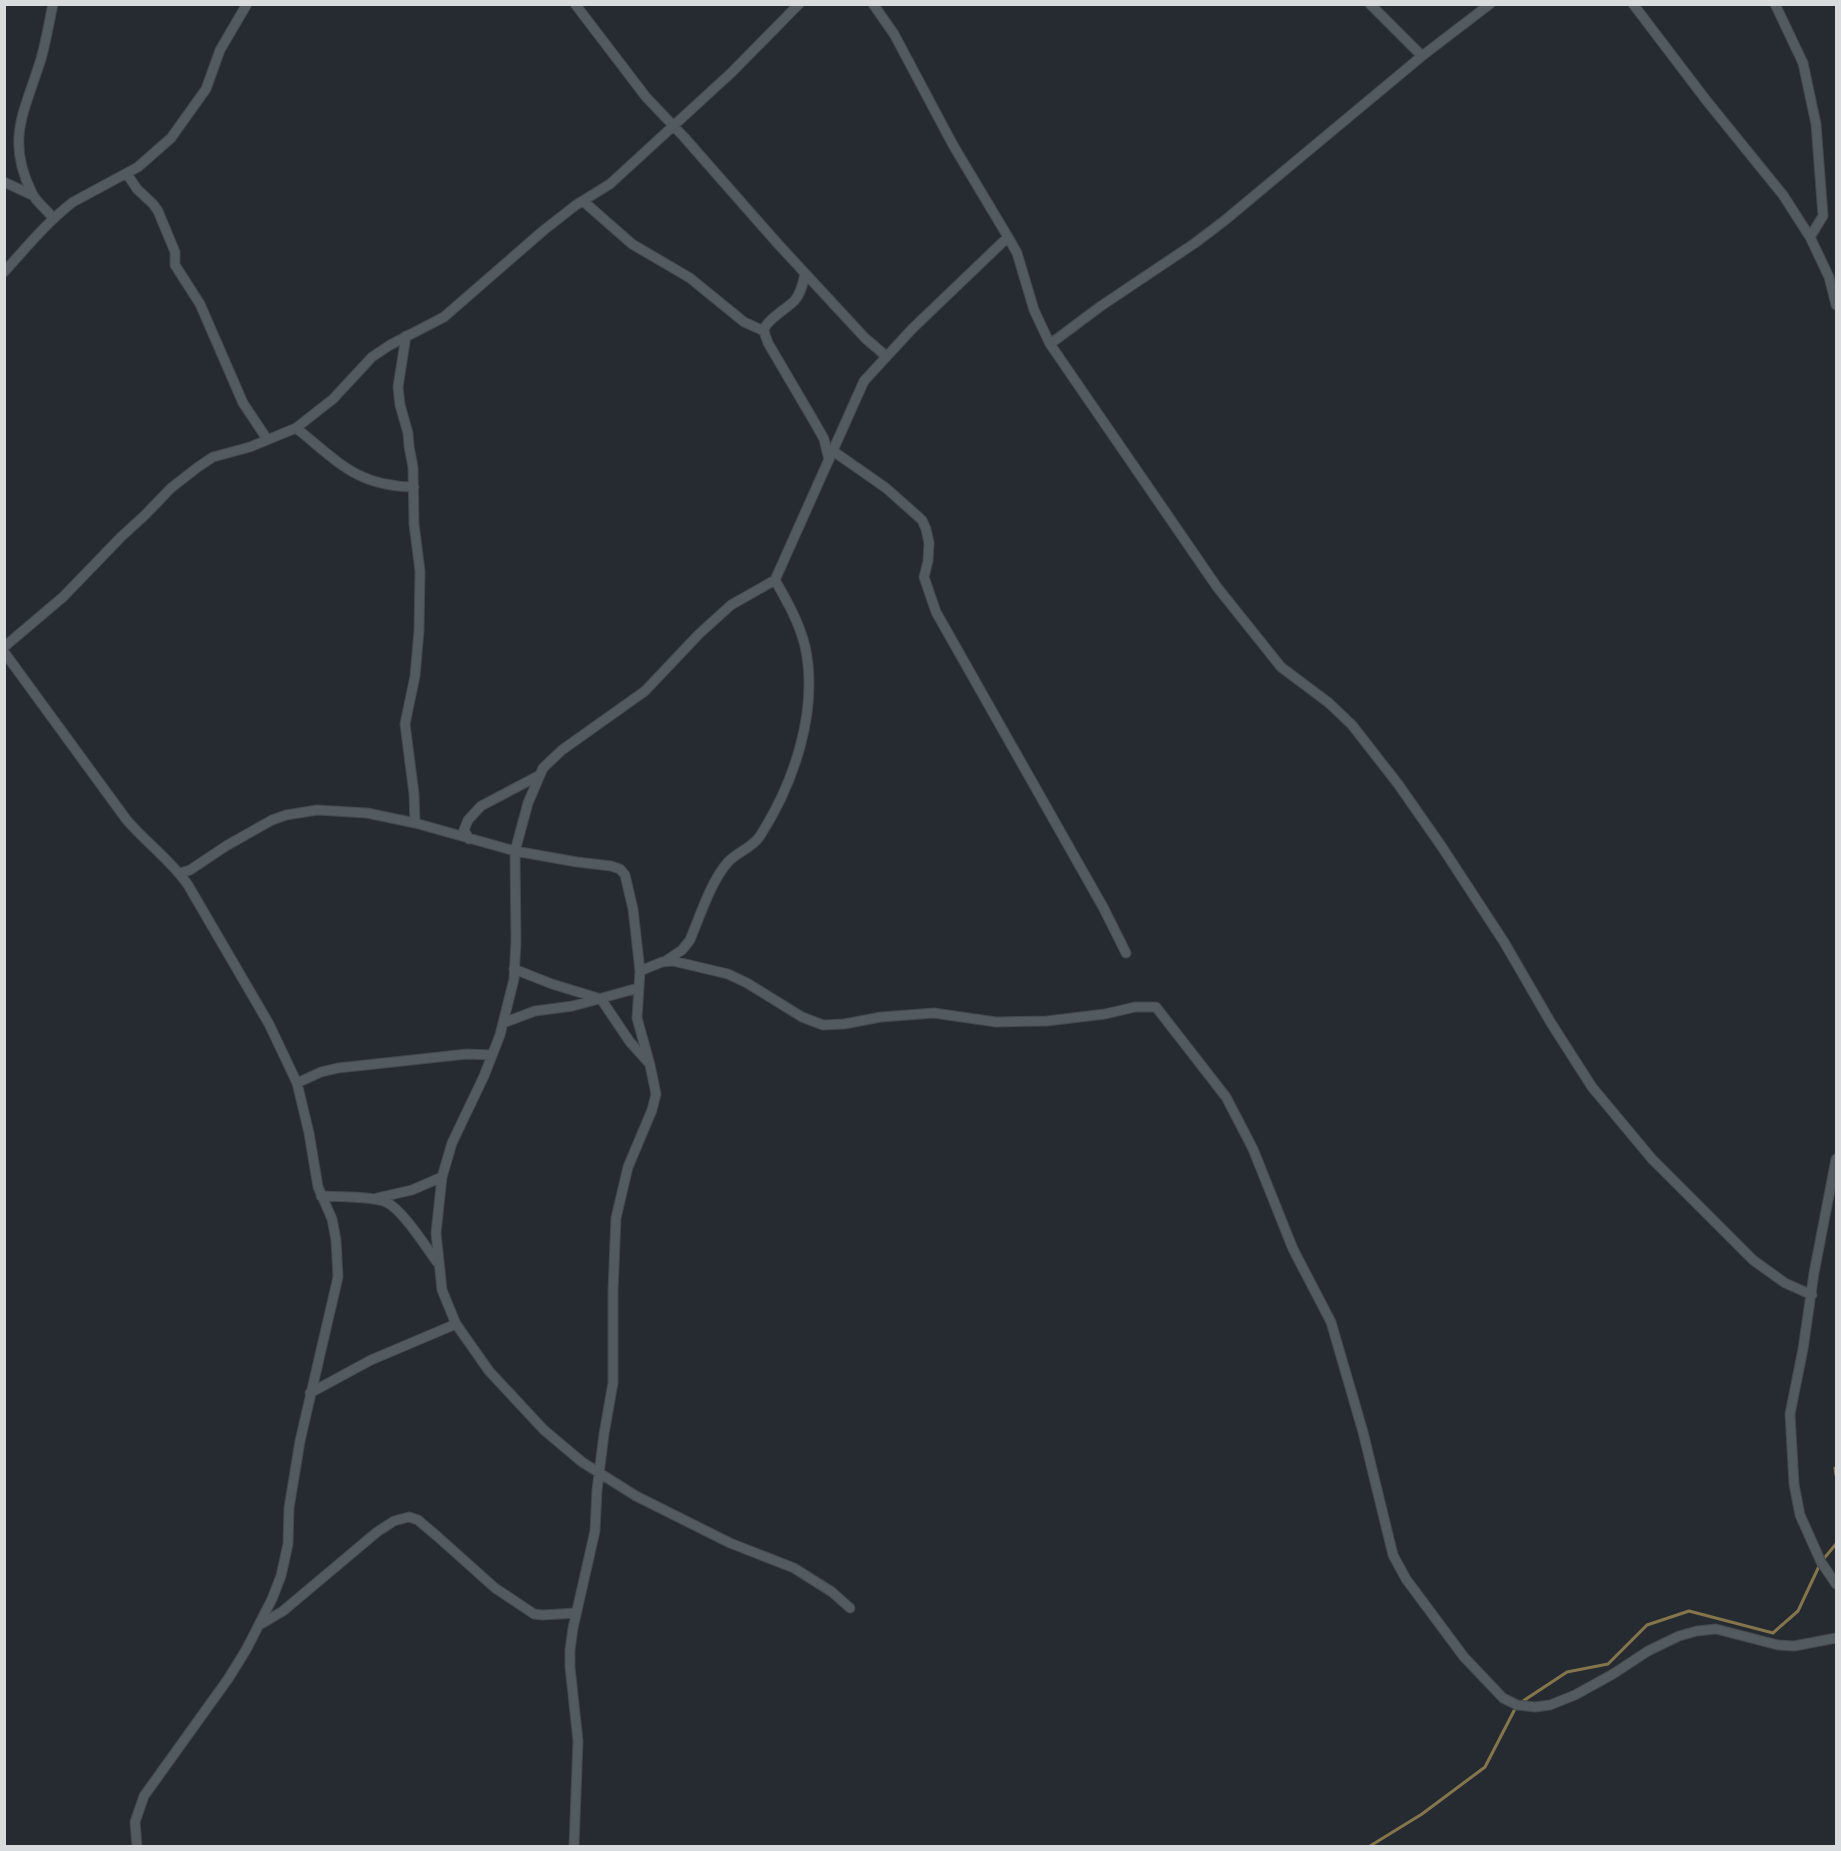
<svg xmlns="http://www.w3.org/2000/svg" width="1841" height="1851" viewBox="0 0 1841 1851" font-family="'PT Sans Narrow',sans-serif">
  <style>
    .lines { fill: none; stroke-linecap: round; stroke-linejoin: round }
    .stream { stroke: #85754d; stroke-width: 3 }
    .minor-casing { stroke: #43484c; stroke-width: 11 }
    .minor { stroke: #535a60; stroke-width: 9 }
  </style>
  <rect width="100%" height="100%" fill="#252b30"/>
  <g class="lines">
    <!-- stream -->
    <path class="stream" d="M1836 1468H1835L1836 1475
      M1520 1703 1567 1672 1608 1664 1647 1625 1689 1611 1773 1633 1798 1611 1821 1562 1836 1544
      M1370 1846 1422 1814 1485 1767 1516 1707"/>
    <!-- minor casing -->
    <g class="minor-casing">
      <path id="minor" d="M53 4C49 23 46 41 41 59 25 111 5 139 32 193 36 202 47 210 53 218
        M575 4 646 97 684 137 778 244 865 338 886 356
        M873 4 894 34 953 145 1008 237 1017 253 1034 310 1050 344 1217 587 1281 667 1329 703 1352 725 1398 784 1442 847 1504 942 1551 1023 1592 1087 1652 1159 1753 1260 1785 1283 1812 1295
        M1370 4 1422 56
        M1633 4 1706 100 1783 195 1810 237 1829 277 1836 305
        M1775 4 1803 63 1816 124 1823 216 1810 237
        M127 174 137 189 153 204 158 211 175 252V265L200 304 243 403 267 439
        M4 182 32 195
        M583 201 632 244 690 278 744 322 764 331
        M4 272C26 248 47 222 73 202L138 167 171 138 206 89 220 50 247 4
        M805 274C803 283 801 293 795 300 788 308 766 320 764 330 764 334 767 339 768 343L815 423 824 439 829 460
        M406 336 398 387 400 405 408 433 409 446 413 467 414 524 420 571 419 631 415 676 405 724 414 794 415 823
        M1050 344 1101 306 1195 243 1224 221 1422 56 1490 4
        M296 428C339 462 356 486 414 487
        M833 451 886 488 922 520 926 529 929 543 928 561 924 577 936 612 1103 907 1126 953
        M4 647 63 597 121 537 145 515 171 488 198 467 213 457 250 447 296 428 333 399 372 357 390 345 444 317 544 230 576 205 610 184 731 73 799 4
        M4 652 126 819C145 842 171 860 188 885L269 1024 297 1083 309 1133 318 1187 332 1219 336 1240 338 1277 300 1441 289 1508 288 1544 281 1576 272 1599 246 1650 228 1679 144 1796 135 1822 137 1846
        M469 839 464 830 468 820 481 806 538 776
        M180 873 190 870 226 846 272 820 286 815 317 810 367 813 415 823 515 851 577 862 611 866 620 869 625 875 633 909 640 971 637 1018 650 1065 656 1094 652 1110 628 1167 616 1218 613 1291V1383L604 1434 597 1490 595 1531 573 1628 570 1650V1667L578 1741 574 1846
        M667 960 682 950 690 940C700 916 711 881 728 862 737 852 752 848 760 836 794 783 819 710 805 646 799 622 787 601 775 580
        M514 969 552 984 601 999 630 1042 649 1063
        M640 971 662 962 673 961 728 974 747 983 802 1017 823 1025 844 1024 881 1017 934 1013 996 1022 1047 1021 1105 1014 1135 1007H1156L1226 1097 1253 1149 1293 1249 1331 1322 1363 1432 1393 1555 1406 1579 1464 1657 1503 1698 1517 1705 1535 1707 1550 1705 1575 1695 1613 1674 1648 1651 1679 1636 1697 1631 1716 1629 1778 1645 1794 1646 1836 1638
        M503 1023 535 1011 573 1006 638 988
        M297 1083 321 1072 338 1068 467 1054 492 1055
        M1836 1159 1814 1273 1803 1349 1790 1414 1794 1484 1800 1515 1821 1562 1836 1584
        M321 1196C338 1197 372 1196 386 1202 402 1209 426 1247 437 1262
        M377 1198 412 1190 442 1177
        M310 1393 371 1360 456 1324
        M850 1608 832 1592 794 1568 730 1543 636 1496 582 1462 544 1430 489 1371 456 1324 442 1290 436 1233 442 1177 452 1143 484 1076 500 1035 514 979 516 941 515 851 528 803 543 768 562 750 645 691 699 634 731 605 775 580 864 381 912 329 1008 237
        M261 1624 283 1611 377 1532 394 1521 409 1517 418 1520 438 1537 495 1588 534 1614 543 1615 576 1613"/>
    </g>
    <!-- minor -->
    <use href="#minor" class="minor"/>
  </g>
  <!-- border -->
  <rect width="1841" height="1851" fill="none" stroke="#d8dcdf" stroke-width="12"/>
</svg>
